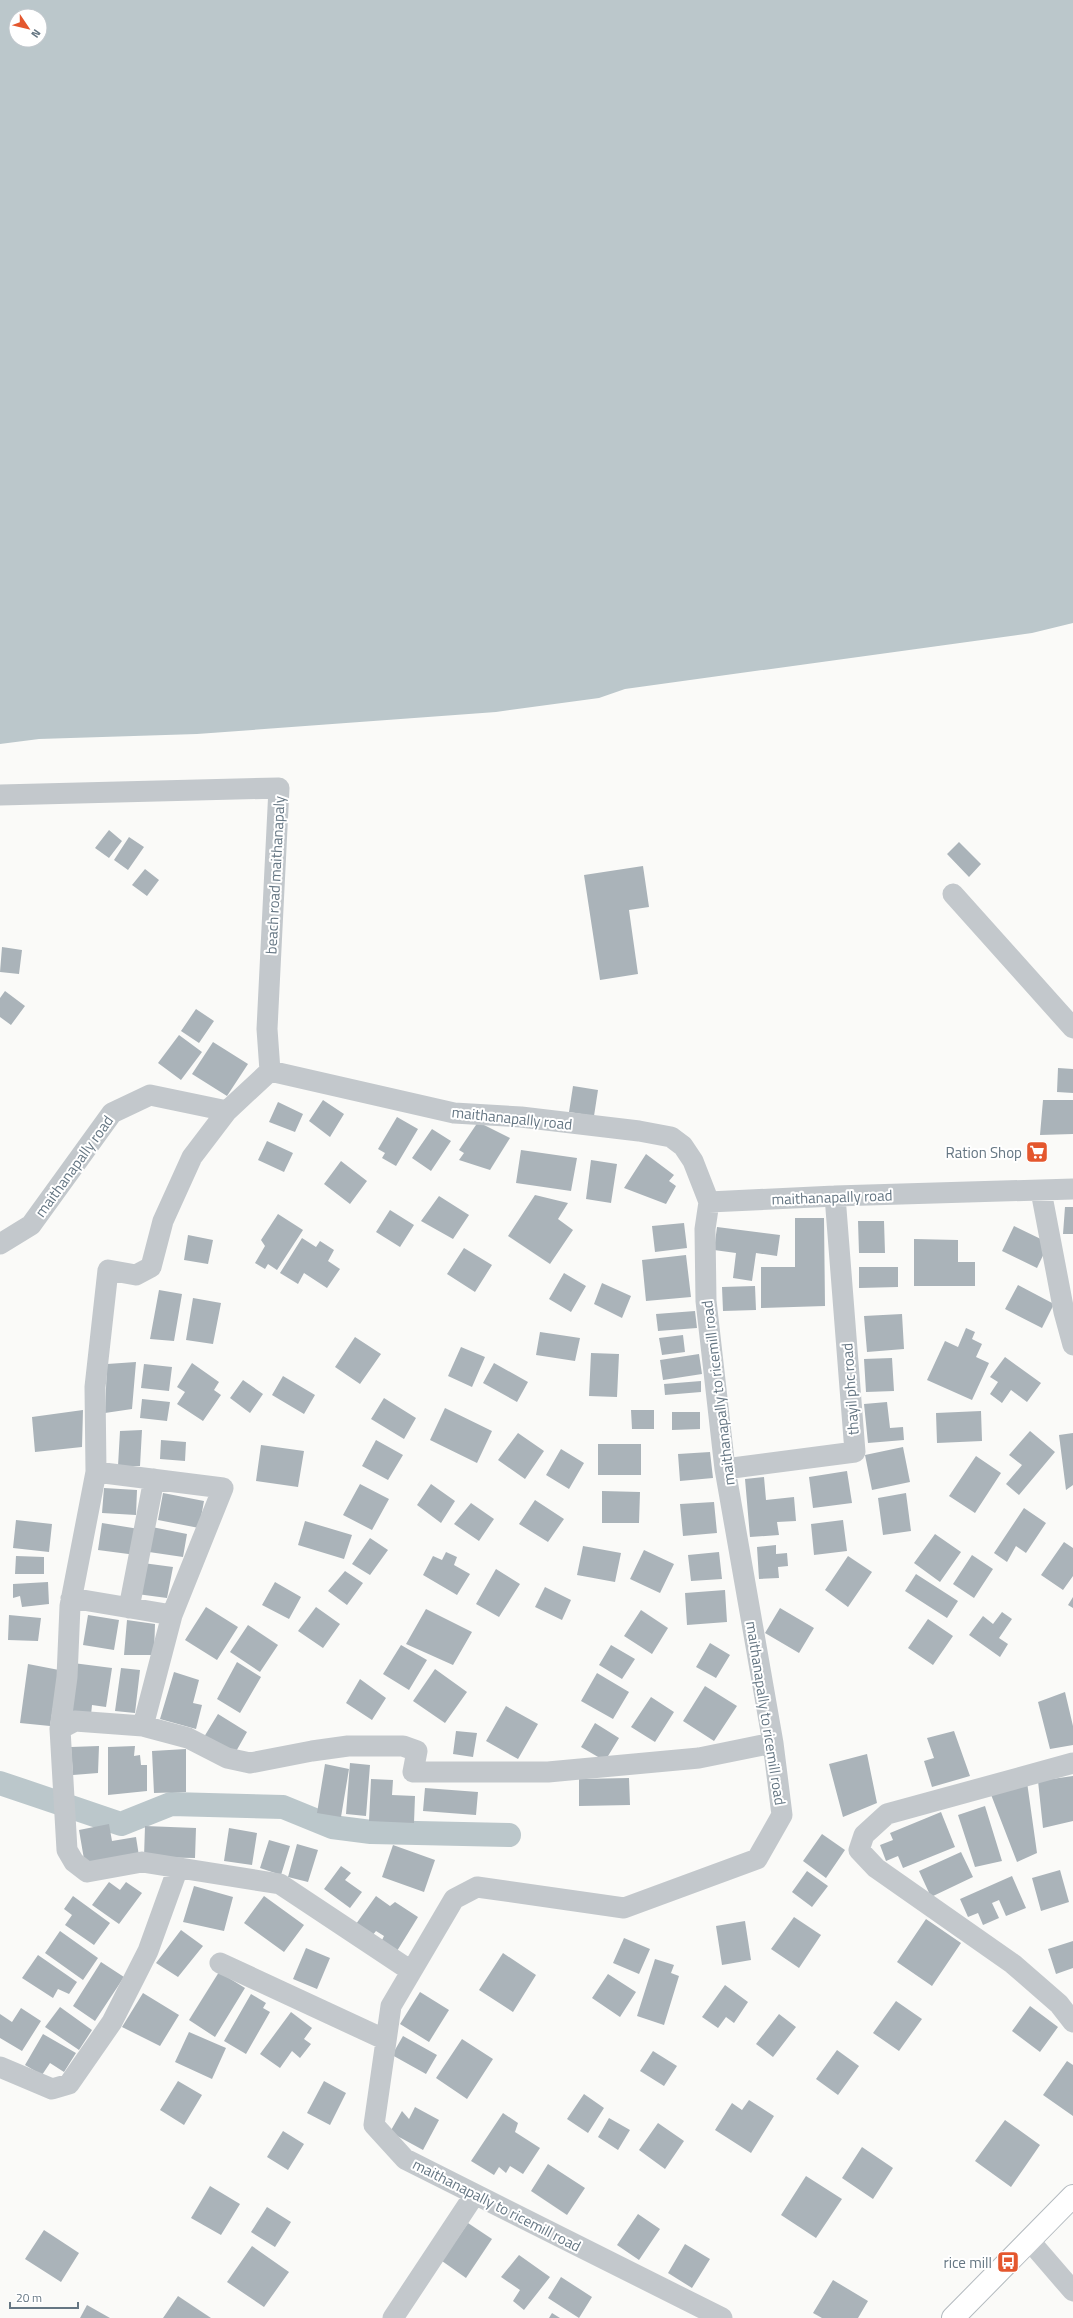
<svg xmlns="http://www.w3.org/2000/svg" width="1073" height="2318" viewBox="0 0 1073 2318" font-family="'Titillium Web',sans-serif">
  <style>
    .water { fill: #bbc7cb; fill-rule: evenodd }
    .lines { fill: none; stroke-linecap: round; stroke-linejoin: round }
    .canal { stroke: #bbc7cb; stroke-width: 24 }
    .building { fill: #aab3b9 }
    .secondary-casing { stroke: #b3babf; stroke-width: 24 }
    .street { stroke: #c3c8cc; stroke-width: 21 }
    .secondary { stroke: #fff; stroke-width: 22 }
    .labels { text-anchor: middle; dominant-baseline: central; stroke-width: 4; stroke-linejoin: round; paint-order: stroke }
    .street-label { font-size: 15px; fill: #657683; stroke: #fff }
    .poi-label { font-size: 15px; fill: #657683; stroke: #fff; text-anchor: end }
  </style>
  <rect width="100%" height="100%" fill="#fafaf8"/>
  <!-- water -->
  <path class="water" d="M0 0H1073V623L1032 633 625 689 599 698 496 712 197 734 39 739 0 744ZM16 16H40V40H16Z"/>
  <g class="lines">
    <!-- canal -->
    <path class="canal" d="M0 1783 121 1824 171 1804 283 1807 332 1827 371 1832 509 1835"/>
  </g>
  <!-- building -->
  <path class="building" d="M109 830 122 841 109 858 95 848Z
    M129 837 144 847 128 870 114 860Z
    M959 842 981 864 969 877 947 854Z
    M643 866 649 907 629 910 638 974 600 980 584 875Z
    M145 869 159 880 147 896 132 885Z
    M2 947 22 950 19 974 0 972Z
    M5 991 25 1006 11 1025 0 1017V998Z
    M196 1009 214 1021 199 1043 181 1031Z
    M179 1035 202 1052 181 1080 158 1063Z
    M213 1042 248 1064 227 1096 192 1074Z
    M1058 1068 1073 1069V1093L1057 1092Z
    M573 1086 598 1090 594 1116 569 1112Z
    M323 1100 344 1114 330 1137 309 1121Z
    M1043 1100H1073V1134L1040 1135Z
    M278 1102 303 1114 295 1132 269 1122Z
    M397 1117 418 1129 396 1166 382 1158 385 1153 378 1149Z
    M478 1122 510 1138 490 1170 459 1160 464 1153 459 1150Z
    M432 1129 451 1141 431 1171 412 1158Z
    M267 1141 293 1153 284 1172 258 1160Z
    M521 1150 577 1158 571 1191 516 1183Z
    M646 1154 674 1175 669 1181 676 1186 666 1204 624 1188Z
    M591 1160 617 1164 611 1203 586 1199Z
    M341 1161 367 1181 350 1204 324 1184Z
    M535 1195 568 1203 558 1219 573 1230 550 1264 508 1236Z
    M439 1196 469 1215 453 1239 421 1221Z
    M1065 1207H1073V1234H1063Z
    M390 1210 414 1225 400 1247 376 1232Z
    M278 1214 303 1230 277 1270 268 1264 265 1269 255 1263 265 1246 261 1240Z
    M795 1218H824L825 1306 761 1308V1267H795Z
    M858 1221H884L885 1253H859Z
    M684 1223 687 1248 655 1252 652 1226Z
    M1014 1226 1049 1243 1037 1268 1002 1251Z
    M717 1227 780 1235 777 1256 756 1253 752 1281 733 1278 736 1253 714 1250Z
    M188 1235 213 1240 208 1264 184 1260Z
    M302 1238 316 1247 320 1241 334 1250 328 1261 340 1269 327 1288 304 1273 298 1284 280 1273Z
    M914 1239 958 1240V1262H975V1286H914Z
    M464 1248 492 1265 475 1292 447 1274Z
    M686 1255 691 1297 646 1301 642 1260Z
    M859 1267H898V1287L859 1288Z
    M564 1273 586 1286 571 1312 549 1299Z
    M602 1283 631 1296 622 1318 594 1304Z
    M1018 1285 1054 1304 1042 1328 1005 1309Z
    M755 1286 756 1310 723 1311 722 1287Z
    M159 1290 182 1294 174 1341 150 1339Z
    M193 1298 221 1303 213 1344 186 1340Z
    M695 1311 697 1328 658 1331 656 1314Z
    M902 1314 904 1349 867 1352 864 1316Z
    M966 1328 975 1332 972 1339 982 1344 976 1357 989 1363 972 1400 927 1380 945 1341 958 1347Z
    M540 1332 580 1338 575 1361 536 1355Z
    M683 1335 685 1352 662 1355 659 1338Z
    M355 1337 381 1354 360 1384 335 1367Z
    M461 1347 485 1357 472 1387 448 1376Z
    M591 1353 619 1354 617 1397 589 1396Z
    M699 1354 702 1374 663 1380 660 1360Z
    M1005 1357 1041 1383 1027 1402 1011 1390 1002 1403 990 1394 998 1382 990 1377Z
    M892 1358 894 1391 866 1392 864 1359Z
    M136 1362 132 1409 105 1413 107 1364Z
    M192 1363 219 1382 214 1390 221 1395 203 1421 177 1404 185 1392 177 1387Z
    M494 1363 528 1382 517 1402 483 1383Z
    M144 1364 172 1367 169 1391 141 1388Z
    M283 1376 315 1395 304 1414 272 1395Z
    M243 1380 263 1394 250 1413 230 1398Z
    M701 1381V1392L665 1395 664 1384Z
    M384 1398 416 1418 404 1439 371 1419Z
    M142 1399 170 1402 167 1421 140 1418Z
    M887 1402 890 1428 903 1427 904 1440 868 1443 864 1404Z
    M445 1408 492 1431 477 1463 430 1440Z
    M83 1410 82 1447 35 1452 32 1417Z
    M631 1410H654V1429H632Z
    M981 1411 982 1441 937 1443 936 1413Z
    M672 1412H700V1429L672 1430Z
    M142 1430 140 1466H118L120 1431Z
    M1030 1431 1055 1452 1019 1495 1006 1484 1022 1465 1009 1455Z
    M518 1433 544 1451 525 1479 498 1460Z
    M1073 1433V1485L1066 1490 1059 1435Z
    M161 1440 186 1442 185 1461 160 1459Z
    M376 1440 403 1455 388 1480 362 1466Z
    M598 1444H641V1475H598Z
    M261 1445 304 1451 298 1487 256 1481Z
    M903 1447 910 1482 872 1490 865 1455Z
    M561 1449 584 1463 569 1489 546 1475Z
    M710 1452 713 1478 680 1481 678 1454Z
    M976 1456 1001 1473 975 1513 949 1496Z
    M847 1471 852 1503 813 1508 809 1477Z
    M764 1477 766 1500 794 1497 796 1521 777 1522 779 1535 750 1537 745 1479Z
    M360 1484 389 1499 372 1530 343 1515Z
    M431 1484 455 1501 441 1523 417 1505Z
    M104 1488 137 1490 136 1515 102 1513Z
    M602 1491 640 1492 639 1523H602Z
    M163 1493 204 1501 199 1528 158 1520Z
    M906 1493 911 1531 883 1535 878 1498Z
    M535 1500 564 1519 548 1542 519 1524Z
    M714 1502 717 1533 683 1536 680 1504Z
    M471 1503 494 1519 479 1541 454 1524Z
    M1024 1508 1046 1523 1026 1553 1016 1546 1007 1562 994 1553Z
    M16 1520 52 1524 49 1552 13 1548Z
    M843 1520 847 1551 814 1555 811 1524Z
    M305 1521 352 1535 344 1559 298 1545Z
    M102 1523 139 1529 136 1555 98 1550Z
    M152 1527 187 1534 183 1557 149 1552Z
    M935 1534 961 1552 940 1582 914 1563Z
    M370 1538 388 1550 370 1575 352 1564Z
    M1064 1542 1073 1548V1576L1063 1590 1041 1575Z
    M776 1545V1554L787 1553 788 1566 778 1567 779 1578 759 1579 757 1547Z
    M583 1546 621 1553 615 1582 577 1575Z
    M644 1550 674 1564 660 1593 630 1579Z
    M446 1552 457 1557 454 1565 470 1574 457 1595 423 1575 433 1556 442 1560Z
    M719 1552 722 1579 691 1581 688 1555Z
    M972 1555 993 1569 974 1598 953 1584Z
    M16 1556 44 1557V1574H15Z
    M848 1556 872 1572 848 1607 825 1590Z
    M143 1563 173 1567 167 1598 137 1594Z
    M496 1569 520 1584 499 1617 476 1604Z
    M345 1571 363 1583 347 1605 328 1591Z
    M916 1574 958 1601 947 1618 905 1591Z
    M48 1582 49 1604 22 1607 20 1596 13 1598V1584Z
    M275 1582 301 1597 289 1619 262 1605Z
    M545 1587 571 1600 562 1620 535 1607Z
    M725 1590 727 1622 687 1625 685 1593Z
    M1073 1597V1608L1068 1605Z
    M206 1607 238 1627 217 1660 185 1640Z
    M316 1607 340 1624 323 1648 298 1631Z
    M780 1608 814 1628 799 1653 765 1633Z
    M426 1609 472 1632 453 1665 406 1644Z
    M641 1610 668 1628 652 1654 624 1636Z
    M1002 1612 1012 1619 999 1638 1008 1644 1000 1657 969 1635 983 1616 993 1624Z
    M9 1615 41 1618 38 1641 8 1640Z
    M88 1615 119 1620 114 1650 83 1645Z
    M928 1619 953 1636 933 1665 908 1648Z
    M127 1620 155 1624 154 1655H124Z
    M248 1625 278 1645 260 1672 230 1652Z
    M710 1643 730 1655 716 1678 696 1667Z
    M401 1645 427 1660 409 1690 383 1674Z
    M611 1645 635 1659 622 1679 599 1665Z
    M237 1662 261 1677 240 1713 217 1699Z
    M73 1663 112 1668 106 1707 92 1705 91 1715 66 1712Z
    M28 1664 59 1670 50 1726 20 1723Z
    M121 1668 140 1670 135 1713 115 1711Z
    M435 1669 467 1692 445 1723 413 1701Z
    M174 1672 199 1680 193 1703 202 1705 196 1729 160 1719Z
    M597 1673 629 1692 613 1719 581 1701Z
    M360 1679 386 1698 372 1720 346 1703Z
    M705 1686 737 1706 714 1741 683 1721Z
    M1065 1692 1073 1726V1745L1050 1749 1038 1702Z
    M651 1697 674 1712 655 1742 631 1727Z
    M506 1706 538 1724 518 1759 486 1741Z
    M218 1714 247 1732 234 1755 204 1737Z
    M595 1723 619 1738 605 1761 581 1747Z
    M456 1731 477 1733 473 1757 453 1754Z
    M954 1731 970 1776 932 1787 924 1761 934 1758 927 1738Z
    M99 1746 98 1773 73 1775 71 1747Z
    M135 1746 134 1756 140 1755 141 1765H147V1791L108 1795V1747Z
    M186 1749V1792L154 1793 152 1751Z
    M867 1754 877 1803 843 1817 829 1764Z
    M350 1763 370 1765 366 1816 346 1814Z
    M325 1764 349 1769 341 1817 317 1813Z
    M1073 1776V1821L1043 1828 1038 1781Z
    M629 1778 630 1805 579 1806V1779Z
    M371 1779 393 1780 392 1795 415 1796 414 1823 369 1821Z
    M1027 1782 1037 1853 1017 1862 990 1792Z
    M425 1788 478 1792 476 1815 423 1811Z
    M985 1806 1002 1861 975 1867 958 1815Z
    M941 1812 955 1847 903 1868 898 1856 886 1861 880 1845 893 1840 890 1833Z
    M109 1824 112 1841 136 1837 139 1856 85 1865 79 1830Z
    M145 1826 196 1828 195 1858 144 1857Z
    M229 1828 257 1833 252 1865 224 1861Z
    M822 1834 845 1850 826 1878 803 1861Z
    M269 1840 290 1846 281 1875 260 1868Z
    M297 1844 318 1850 308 1882 288 1877Z
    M393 1845 435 1860 424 1892 382 1877Z
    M961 1852 973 1877 931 1897 919 1871Z
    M341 1866 351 1873 345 1880 362 1892 350 1908 324 1889Z
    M1060 1870 1069 1902 1041 1911 1032 1878Z
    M807 1871 828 1886 812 1907 792 1892Z
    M1012 1876 1026 1908 1006 1916 999 1900 992 1903 999 1918 983 1925 978 1913 968 1917 960 1899Z
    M109 1882 120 1890 126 1882 142 1893 119 1924 92 1905Z
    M194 1886 233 1897 224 1931 183 1922Z
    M73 1896 110 1923 94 1945 65 1925 72 1915 64 1909Z
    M264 1896 304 1925 284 1952 244 1923Z
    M376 1896 390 1906 395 1902 418 1917 397 1951 381 1942 384 1936 376 1931 372 1936 356 1924Z
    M794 1917 821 1935 799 1968 771 1949Z
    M926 1919 961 1943 932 1986 897 1962Z
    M745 1921 751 1960 722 1965 716 1926Z
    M181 1930 203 1946 178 1977 156 1963Z
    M60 1931 98 1958 83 1980 45 1953Z
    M624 1938 650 1949 639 1974 613 1963Z
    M1073 1941V1968L1056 1974 1048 1949Z
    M306 1948 330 1958 317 1989 293 1979Z
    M503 1953 536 1975 513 2012 479 1990Z
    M38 1955 77 1982 69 1994 58 1989 53 1998 22 1978Z
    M655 1959 674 1965 671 1973 679 1976 664 2025 637 2016Z
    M101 1962 124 1977 95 2021 73 2006Z
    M219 1972 245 1988 215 2037 189 2020Z
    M608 1974 636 1992 620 2017 592 1998Z
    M725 1985 748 2002 734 2023 726 2017 718 2028 702 2017Z
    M420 1992 449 2010 429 2042 400 2024Z
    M143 1993 179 2015 160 2046 122 2027Z
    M251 1994 266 2003 263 2008 270 2012 246 2054 224 2041Z
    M896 2001 922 2019 899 2051 873 2033Z
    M1030 2006 1058 2027 1040 2052 1012 2031Z
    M60 2007 92 2030 79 2050 45 2027Z
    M21 2008 41 2021 22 2051 0 2038V2014L12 2022Z
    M291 2012 312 2028 304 2039 311 2044 300 2058 292 2051 280 2068 260 2054Z
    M779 2014 796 2027 773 2057 756 2044Z
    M189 2032 226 2048 212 2079 175 2062Z
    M43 2034 76 2053 64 2072 50 2063 42 2075 25 2065Z
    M403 2036 437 2055 426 2074 392 2055Z
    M462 2039 493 2059 467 2099 436 2078Z
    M837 2050 859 2066 838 2095 816 2079Z
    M653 2051 677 2066 664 2086 640 2071Z
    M1067 2061 1073 2065V2116L1043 2095Z
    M178 2081 202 2095 184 2125 160 2110Z
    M324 2081 346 2093 330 2125 307 2113Z
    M584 2094 604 2108 588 2133 567 2119Z
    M749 2100 774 2116 751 2153 715 2130 732 2103 742 2110Z
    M415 2107 439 2120 423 2150 390 2132 402 2111 409 2119Z
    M503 2113 518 2123 515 2132 540 2148 523 2174 510 2166 506 2173 499 2167 494 2175 471 2161Z
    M609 2118 630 2130 618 2150 598 2137Z
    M1005 2120 1040 2145 1011 2187 975 2161Z
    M658 2123 684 2141 665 2169 639 2150Z
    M283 2131 304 2144 288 2170 267 2157Z
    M862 2147 893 2168 873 2199 842 2178Z
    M548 2164 585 2188 567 2215 531 2191Z
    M806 2176 842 2199 816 2238 781 2215Z
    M210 2186 240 2204 221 2235 191 2218Z
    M267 2207 291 2222 275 2247 251 2232Z
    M638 2214 660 2229 639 2260 617 2245Z
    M468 2223 492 2239 466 2278 442 2261Z
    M44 2230 79 2253 61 2282 25 2259Z
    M685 2244 710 2259 692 2288 668 2273Z
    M252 2246 289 2272 264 2307 227 2282Z
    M519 2255 550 2277 524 2310 513 2301 520 2290 501 2277Z
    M561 2277 592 2297 579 2318 548 2298Z
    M833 2280 868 2301 858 2318H822L813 2313Z
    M178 2296 211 2318H163Z
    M87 2305 110 2318H80Z
    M552 2313 560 2318H549Z"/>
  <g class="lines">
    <!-- secondary casing -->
    <g class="secondary-casing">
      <path id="secondary" d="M953 2318 1073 2196"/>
    </g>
    <!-- street -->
    <path class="street" d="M0 795 279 788 267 1029 270 1071
      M953 894 1073 1028
      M227 1111 192 1157 163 1221 151 1267 136 1275 108 1270 95 1387 96 1472 223 1488 172 1615 143 1726 75 1721 60 1729 67 1850 74 1862 87 1872 142 1862 280 1884 411 1971
      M1041 1191 1064 1312 1073 1345
      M709 1202 705 1229 706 1301 725 1469 773 1743 782 1815 757 1859 624 1908 477 1887 454 1899 391 2006 374 2125 405 2159 722 2318
      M0 1244 31 1225 112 1113 150 1095 227 1111 270 1071 454 1113 521 1117 639 1131 671 1137 683 1146 693 1161 709 1202 835 1196 1073 1189
      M725 1469 855 1452 835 1196
      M71 1598 172 1615
      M129 1608 154 1479
      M143 1726 188 1738 227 1758 250 1763 312 1751 348 1746H403L417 1751 413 1772H548L699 1758 773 1743
      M60 1729 67 1677 70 1606 96 1472
      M1073 1763 887 1814 864 1835 859 1850 876 1868 1013 1964 1059 2004 1073 2022
      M220 1963 386 2040
      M0 2067 52 2089 69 2084 112 2022 148 1951 178 1868
      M1029 2240 1073 2291
      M393 2318 475 2194"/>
    <!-- secondary -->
    <use href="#secondary" class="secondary"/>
  </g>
  <!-- icons -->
  <defs>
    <g id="supermarket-square" transform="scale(1.15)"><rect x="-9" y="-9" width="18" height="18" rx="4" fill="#e4572e" stroke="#fff"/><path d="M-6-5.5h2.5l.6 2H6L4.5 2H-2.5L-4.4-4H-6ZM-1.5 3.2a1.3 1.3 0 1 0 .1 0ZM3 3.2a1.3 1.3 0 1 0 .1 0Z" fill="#fff"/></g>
    <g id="bus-square" transform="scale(1.15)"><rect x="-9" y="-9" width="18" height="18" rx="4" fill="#e4572e" stroke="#fff"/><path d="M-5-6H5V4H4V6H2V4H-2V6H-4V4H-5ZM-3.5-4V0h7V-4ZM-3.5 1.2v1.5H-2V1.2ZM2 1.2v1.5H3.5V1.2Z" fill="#fff"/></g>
  </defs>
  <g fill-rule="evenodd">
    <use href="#supermarket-square" x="1037" y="1152"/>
    <use href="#bus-square" x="1008" y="2262"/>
  </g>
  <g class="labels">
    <!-- street labels -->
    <g class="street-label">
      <text transform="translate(275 875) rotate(-87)">beach road maithanapaly</text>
      <text transform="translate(512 1118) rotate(6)">maithanapally road</text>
      <text transform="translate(74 1166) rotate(-54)">maithanapally road</text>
      <text transform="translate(832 1197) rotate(-2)">maithanapally road</text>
      <text transform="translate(850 1389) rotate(-94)">thayil phc road</text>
      <text transform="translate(718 1393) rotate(-97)">maithanapally to ricemill road</text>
      <text transform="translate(766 1713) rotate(81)">maithanapally to ricemill road</text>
      <text transform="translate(497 2205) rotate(27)">maithanapally to ricemill road</text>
    </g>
    <!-- poi labels -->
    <g class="poi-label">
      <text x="1022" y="1152">Ration Shop</text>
      <text x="992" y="2262">rice mill</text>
    </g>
  </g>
  <!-- north arrow -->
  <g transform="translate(28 28) rotate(125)"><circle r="19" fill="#ffffff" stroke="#c1c8cd"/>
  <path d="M0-3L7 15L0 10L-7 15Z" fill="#e4572e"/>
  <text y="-6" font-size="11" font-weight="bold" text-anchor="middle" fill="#657683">N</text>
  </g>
  <!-- scale -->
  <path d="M10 2302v6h68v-6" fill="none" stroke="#657683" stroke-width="2"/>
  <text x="16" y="2302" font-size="12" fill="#657683" stroke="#ffffff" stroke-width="3" paint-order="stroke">20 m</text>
</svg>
